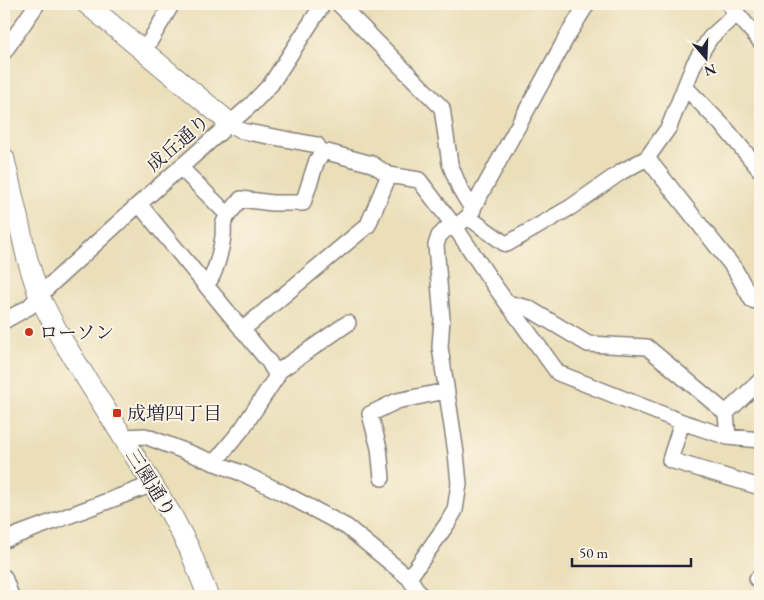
<svg xmlns="http://www.w3.org/2000/svg" width="764" height="600" viewBox="0 0 764 600" font-family="'EB Garamond','Noto Serif JP',serif">
  <style>
    .lines { fill: none; stroke-linecap: round; stroke-linejoin: round }
    .minor-casing { stroke: #86807a; stroke-width: 18 }
    .tertiary-casing { stroke: #86807a; stroke-width: 22 }
    .minor { stroke: #fff; stroke-width: 15 }
    .tertiary { stroke: #fff; stroke-width: 20 }
    .poi-dot { fill: #c8321e; stroke: #fcf5e5; stroke-width: 2 }
    .labels { text-anchor: middle; dominant-baseline: central; stroke-width: 4; stroke-linejoin: round; paint-order: stroke }
    .street-label { font-size: 19px; fill: #22223b; stroke: #fcf5e5 }
    .poi-label { font-size: 19px; fill: #22223b; stroke: #fcf5e5; text-anchor: start }
  </style>
  <rect width="100%" height="100%" fill="#fcf5e5"/>
  <filter id="ink" filterUnits="userSpaceOnUse"><feTurbulence type="fractalNoise" baseFrequency=".02" numOctaves="2"/><feDisplacementMap in="SourceGraphic" scale="10" xChannelSelector="R" yChannelSelector="G"/><feConvolveMatrix kernelMatrix="1 2 1 2 8 2 1 2 1" color-interpolation-filters="sRGB"/></filter>
  <filter id="wash" filterUnits="userSpaceOnUse"><feTurbulence type="fractalNoise" baseFrequency=".0096" numOctaves="4" result="noise"/><feDisplacementMap in="SourceGraphic" scale="20" xChannelSelector="R" yChannelSelector="G"/><feGaussianBlur stdDeviation="1.12" result="paint"/><feColorMatrix in="noise" values="0 0 0 0 0 0 0 0 0 0 0 0 0 0 0 0 0 1.4 0 .05"/><feComposite in="paint" operator="in"/></filter>
  <g filter="url(#wash)">
    <rect width="100%" height="100%" fill="#ebdfba"/>
  </g>
  <g filter="url(#ink)">
    <g class="lines">
      <!-- minor casing -->
      <g class="minor-casing">
        <path id="minor" d="M339 4 442 108 450 164 460 189 473 210
          M729 4 760 41
          M144 51 172 4
          M4 52 37 4
          M685 87 725 128 760 170
          M231 124 242 131 317 145 322 154 327 152 372 164 389 175 419 180 455 227 494 285 558 373 682 422 728 437 760 440
          M647 158 734 268 752 300 760 302
          M180 167 228 215C221 225 224 226 223 237 221 250 215 277 206 285
          M139 204 269 362 277 376 242 429 214 463
          M228 215 241 199 272 203H303L317 160 322 154
          M468 217 504 243 507 244 571 207 621 172 647 158 669 127 694 64 710 38 737 13
          M507 303 528 308 588 344 647 347 726 413 728 437
          M4 321 29 307 49 286 139 204 252 104 271 84 323 4
          M242 330 368 225 389 175
          M276 373 348 323
          M726 413 760 381
          M682 422 670 460 760 487
          M123 437 145 436 244 474 283 493 347 527 409 578 421 596
          M382 478 379 448 370 414 397 401 446 391
          M4 540 153 484
          M4 577 11 596
          M409 578 447 524 455 510 459 484 456 453 440 347 442 319 436 245 439 236 446 229 455 227 468 217 569 33 587 4
          M757 579H760"/>
      </g>
      <!-- tertiary casing -->
      <g class="tertiary-casing">
        <path id="tertiary" d="M87 4 231 124
          M4 158 27 258 39 296 61 338 171 514 189 548 208 596"/>
      </g>
      <!-- minor -->
      <use href="#minor" class="minor"/>
      <!-- tertiary -->
      <use href="#tertiary" class="tertiary"/>
    </g>
  </g>
  <!-- markers -->
  <g class="poi-dot">
    <circle cx="29" cy="332" r="5"/>
    <rect x="112" y="408" width="10" height="10" rx="2.5"/>
  </g>
  <g class="labels">
    <!-- street labels -->
    <g class="street-label">
      <text transform="translate(178 143) rotate(-41)">成丘通り</text>
      <text transform="translate(151 483) rotate(58)">三園通り</text>
    </g>
    <!-- poi labels -->
    <g class="poi-label">
      <text x="39" y="332">ローソン</text>
      <text x="127" y="413">成増四丁目</text>
    </g>
  </g>
  <!-- margin -->
  <rect width="764" height="600" fill="none" stroke="#fcf5e5" stroke-width="20"/>
  <!-- north arrow -->
  <g transform="translate(706 58) rotate(161)" stroke="#fcf5e5" stroke-width="4" paint-order="stroke">
  <path d="M0-4L9 19L0 12L-9 19Z" fill="#22223b"/>
  <text y="-8" font-size="14" font-weight="bold" text-anchor="middle" fill="#22223b">N</text>
  </g>
  <!-- scale -->
  <path d="M572 558v8h119v-8" fill="none" stroke="#22223b" stroke-width="2.5"/>
  <text x="579" y="558" font-size="15" fill="#22223b" stroke="#fcf5e5" stroke-width="4" paint-order="stroke">50 m</text>
</svg>
